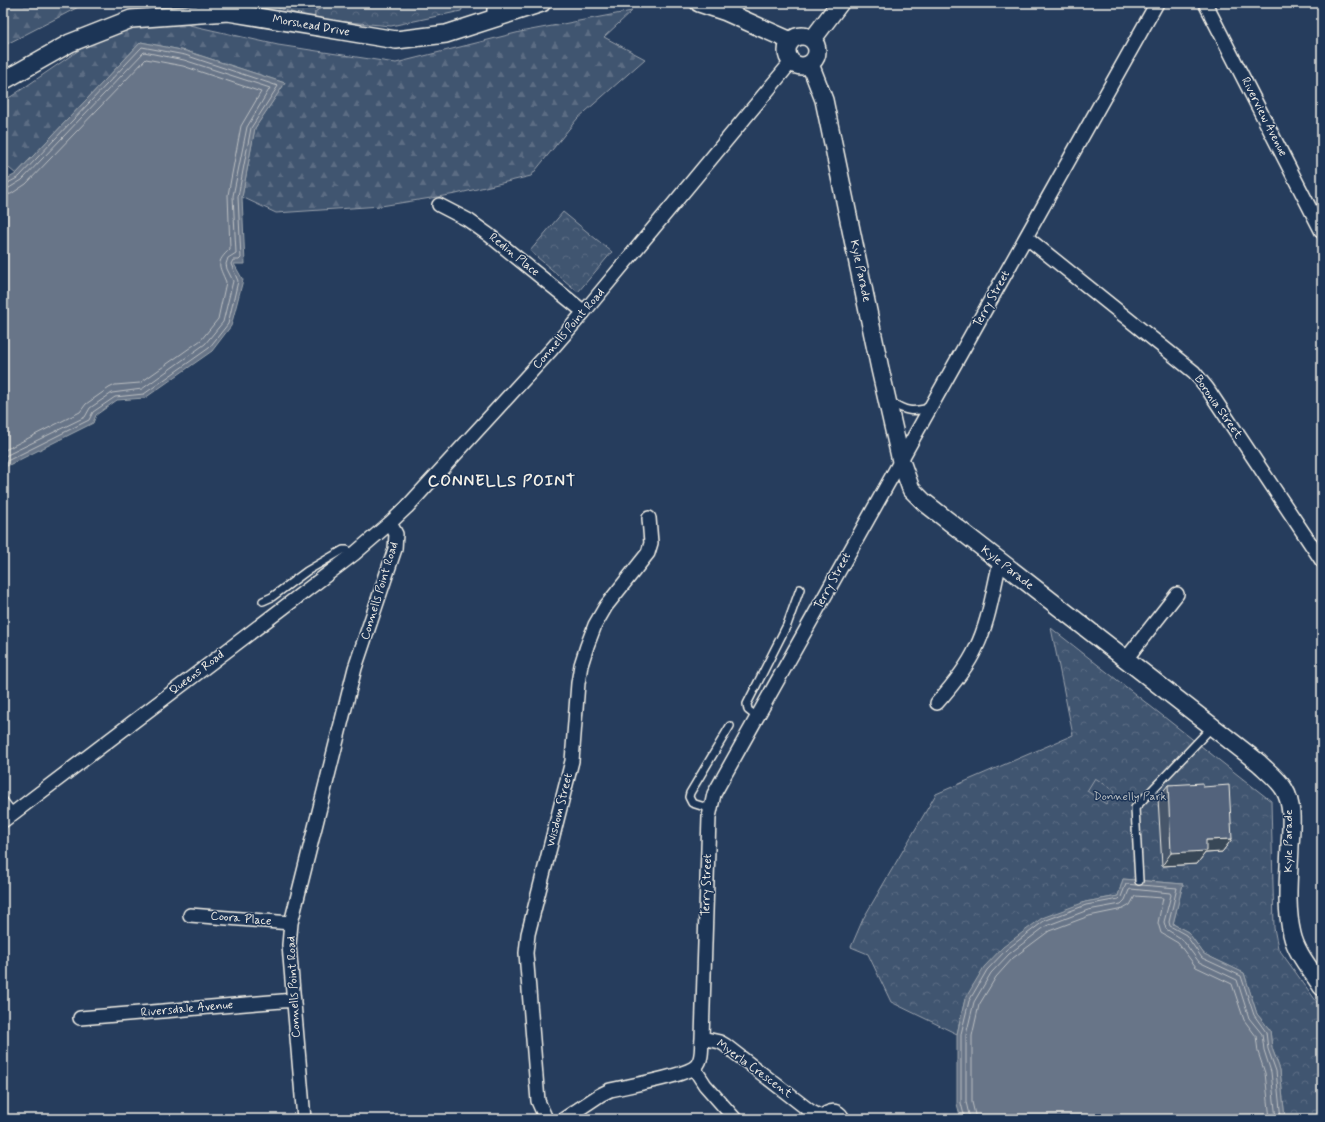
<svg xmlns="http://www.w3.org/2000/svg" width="1325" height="1122" viewBox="0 0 1325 1122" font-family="Mynerve,sans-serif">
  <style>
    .forest { fill: url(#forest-firs); stroke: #9aa2ac }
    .park { fill: url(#park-crowns); stroke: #9aa2ac }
    .pitch { fill: #40546f; stroke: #9aa2ac }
    .water { fill: #677588; stroke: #9fa7ae }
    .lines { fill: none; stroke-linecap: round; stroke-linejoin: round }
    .shore { stroke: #bcbfc2; stroke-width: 1 }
    .service-casing { stroke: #f4f1e8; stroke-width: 10 }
    .minor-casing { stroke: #f4f1e8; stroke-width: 16 }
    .tertiary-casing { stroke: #f4f1e8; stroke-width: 20 }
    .service { stroke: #1d3557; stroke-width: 7 }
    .minor { stroke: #1d3557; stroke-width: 13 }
    .tertiary { stroke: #1d3557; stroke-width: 17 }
    .wall { fill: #47566a; stroke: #f4f1e8 }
    .shaded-wall { fill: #394656; stroke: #f4f1e8 }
    .building { fill: #52647b; stroke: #f4f1e8 }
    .labels { text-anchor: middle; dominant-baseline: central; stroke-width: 3; stroke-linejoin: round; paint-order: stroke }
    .street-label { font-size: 12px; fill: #f4f1e8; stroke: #1d3557 }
    .park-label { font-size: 12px; fill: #bec2c4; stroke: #1d3557 }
    .district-label { font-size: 16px; font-weight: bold; letter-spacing: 1px; fill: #f4f1e8; stroke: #1d3557 }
  </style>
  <defs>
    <pattern id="forest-firs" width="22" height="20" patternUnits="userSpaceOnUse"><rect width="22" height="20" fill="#40546f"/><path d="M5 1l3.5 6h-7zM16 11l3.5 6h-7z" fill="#5c6d84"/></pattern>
    <pattern id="park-crowns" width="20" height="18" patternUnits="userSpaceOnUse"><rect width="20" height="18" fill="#40546f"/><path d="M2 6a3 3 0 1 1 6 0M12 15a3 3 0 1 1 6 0" fill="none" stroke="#5c6d84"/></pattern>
  </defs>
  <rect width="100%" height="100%" fill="#263d5d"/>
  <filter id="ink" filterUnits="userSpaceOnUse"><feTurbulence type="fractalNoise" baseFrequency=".025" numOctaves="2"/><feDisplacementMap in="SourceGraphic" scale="8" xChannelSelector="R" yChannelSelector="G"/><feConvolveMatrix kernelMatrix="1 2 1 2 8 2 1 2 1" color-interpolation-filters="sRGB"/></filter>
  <g filter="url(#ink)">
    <!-- forest -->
    <path class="forest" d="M3 3H86L3 46Z
      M261 3H328L315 12V19Z
      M632 11 604 37 645 59 577 119 531 176 456 194 381 206 276 213 242 197 255 128 285 83 186 51 141 42 16 174 3 163V101L12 96 82 48 136 24 176 22 278 45 396 63 520 32Z"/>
    <!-- park -->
    <path class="park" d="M328 3H465L461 11 391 26 315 19V12Z
      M563 212 612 252 578 292 530 251Z
      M1051 628 1271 801 1274 928 1278 948 1322 1009V1111L1313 1119H1285L1280 1070 1272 1048 1270 1030 1257 1014 1244 973 1204 954 1188 932 1173 924 1183 884 1123 879 1118 896 1085 902 965 999 957 1034 891 1002 868 954 851 947 863 919 936 794 1073 735Z"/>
    <!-- pitch -->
    <path class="pitch" d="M1095 778 1115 791 1106 804 1087 791Z"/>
    <!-- water -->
    <path class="water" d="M141 42 186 51 285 83 255 128 242 197 245 264H234L243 280 231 326 212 351 145 398 117 400 96 415 93 423 3 468V181L16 174Z
      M1123 879 1183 884 1173 924 1188 932 1204 954 1244 973 1257 1014 1270 1030 1272 1048 1280 1070 1285 1119H961L957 1104V1034L965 999 984 967 1003 947 1042 918 1085 902 1118 896Z"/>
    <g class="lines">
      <!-- shore -->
      <path class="shore" d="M3 184H6L19 177 142 47 185 55 278 86 251 128 238 197 241 258 239 260H233L231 264 238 281 228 324 209 348 144 394 115 397 93 412 89 420 3 463
        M3 189 9 188 22 180 144 52 184 60 270 88 247 127 233 196 236 253 228 258 226 264 227 269 233 281 223 322 205 344 142 389 112 393 90 408 85 417 3 457
        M3 195 11 194 26 184 146 59 183 66 261 92 241 126 228 195 230 249C215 263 219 265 226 282L218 319 201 340 140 383 115 385 109 388 86 404 80 412 3 451
        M1141 885 1177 888 1169 922 1170 926 1186 935 1202 958 1241 976 1254 1015 1266 1032 1268 1049 1276 1071 1281 1119
        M965 1119 961 1103V1034L969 1001 987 970 1006 950 1044 921 1086 905 1119 899 1121 897 1126 884 1136 885
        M970 1119 966 1102V1035L974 1002 991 973 1009 954 1046 926 1088 910 1121 904 1125 900 1129 890 1131 889 1170 893 1171 895 1164 922 1166 929 1182 939 1199 962 1237 980 1249 1018 1262 1034 1264 1050 1271 1072 1276 1119
        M976 1119 972 1102V1036L979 1005 996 977 1013 958 1049 931 1089 916 1123 909 1130 905 1135 896 1163 898 1158 923 1161 933 1178 943 1196 967 1232 984 1244 1020 1256 1036 1258 1052 1265 1073 1270 1119"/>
      <!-- service casing -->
      <g class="service-casing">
        <path id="service" d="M891 402C906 412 912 412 930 408
          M263 601 272 597 307 571 343 550H347L354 554
          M757 717 748 710 747 704 787 625 800 589
          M3 800 13 813
          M711 809 692 803 689 797 690 793 730 726
          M1139 881 1135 808 1212 727"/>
      </g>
      <!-- minor casing -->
      <g class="minor-casing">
        <path id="minor" d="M1205 3 1322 232
          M494 19V3
          M439 205 468 220 489 235 584 312
          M1026 237 1194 372 1207 388 1322 561
          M1126 659 1177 594
          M937 703C952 686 967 668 976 648 989 622 993 590 1000 562
          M3 821 354 554 390 523 407 507 551 350 584 312 792 61
          M190 915 291 923
          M80 1018 294 1000
          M702 1038 720 1042 725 1045 810 1111 823 1118
          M694 1068 705 1085 735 1119
          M304 1119 289 945 291 923 355 668 395 549 396 534 390 523
          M546 1119 538 1101 526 953 528 934 572 761 578 683 581 665 587 646 595 625 606 606 648 553 651 543 649 518
          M564 1119 600 1095 610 1090C626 1086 688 1076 697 1065 703 1058 701 1047 702 1038L709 817 714 794 1157 3
          M823 1119 827 1113C834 1109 840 1112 843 1119"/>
      </g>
      <!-- tertiary casing -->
      <g class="tertiary-casing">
        <path id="tertiary" d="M699 3 726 12 791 41
          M787 51a15 15 0 1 1 30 0a15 15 0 1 1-30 0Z
          M812 40 840 3
          M810 64 824 100 880 369 901 461 911 489 924 502 1259 763C1267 771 1278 779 1284 789 1294 805 1291 828 1290 846 1289 875 1285 905 1292 934 1296 953 1312 971 1322 987
          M3 81 70 43 131 19 228 12 396 40 446 34 542 3"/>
      </g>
      <!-- service -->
      <use href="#service" class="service"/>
      <!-- minor -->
      <use href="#minor" class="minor"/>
      <!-- tertiary -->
      <use href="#tertiary" class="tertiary"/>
    </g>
    <!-- wall -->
    <path class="wall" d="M1168 785 1203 787 1232 839 1222 852 1205 853 1197 864 1162 866 1158 798Z"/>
    <!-- shaded-wall -->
    <path class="shaded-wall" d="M1232 839 1222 852 1205 853 1197 864 1162 866 1171 853 1206 840Z"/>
    <!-- building -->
    <path class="building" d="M1203 783V787L1229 785 1232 839 1206 840V851L1171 853 1168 785Z"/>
  </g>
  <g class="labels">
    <!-- street labels -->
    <g class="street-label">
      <text transform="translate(311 26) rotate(10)">Morshead Drive</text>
      <text transform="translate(1264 117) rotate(63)">Riverview Avenue</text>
      <text transform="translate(514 255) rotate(39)">Redin Place</text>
      <text transform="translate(860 271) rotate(78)">Kyle Parade</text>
      <text transform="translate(992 299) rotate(-61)">Terry Street</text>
      <text transform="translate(569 329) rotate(-49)">Connells Point Road</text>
      <text transform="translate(1218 407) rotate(55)">Boronia Street</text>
      <text transform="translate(1007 568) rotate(38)">Kyle Parade</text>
      <text transform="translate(833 581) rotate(-61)">Terry Street</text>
      <text transform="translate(380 591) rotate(-73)">Connells Point Road</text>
      <text transform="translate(197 673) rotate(-37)">Queens Road</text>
      <text transform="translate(560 810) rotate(-76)">Wisdom Street</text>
      <text transform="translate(1289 841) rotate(-90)">Kyle Parade</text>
      <text transform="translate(707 885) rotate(-88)">Terry Street</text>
      <text transform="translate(241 919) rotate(5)">Coora Place</text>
      <text transform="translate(294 987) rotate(-93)">Connells Point Road</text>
      <text transform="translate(187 1009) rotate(-5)">Riversdale Avenue</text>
      <text transform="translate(754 1069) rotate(36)">Myerla Crescent</text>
    </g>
    <!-- park labels -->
    <g class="park-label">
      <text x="1130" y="797">Donnelly Park</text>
    </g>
    <!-- district labels -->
    <g class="district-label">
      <text x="502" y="481">CONNELLS POINT</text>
    </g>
  </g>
  <!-- margin -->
  <rect width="1325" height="1122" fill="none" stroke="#1d3557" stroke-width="16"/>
  <rect x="8" y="8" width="1309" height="1106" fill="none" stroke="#f4f1e8" stroke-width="1.5" filter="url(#ink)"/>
</svg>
